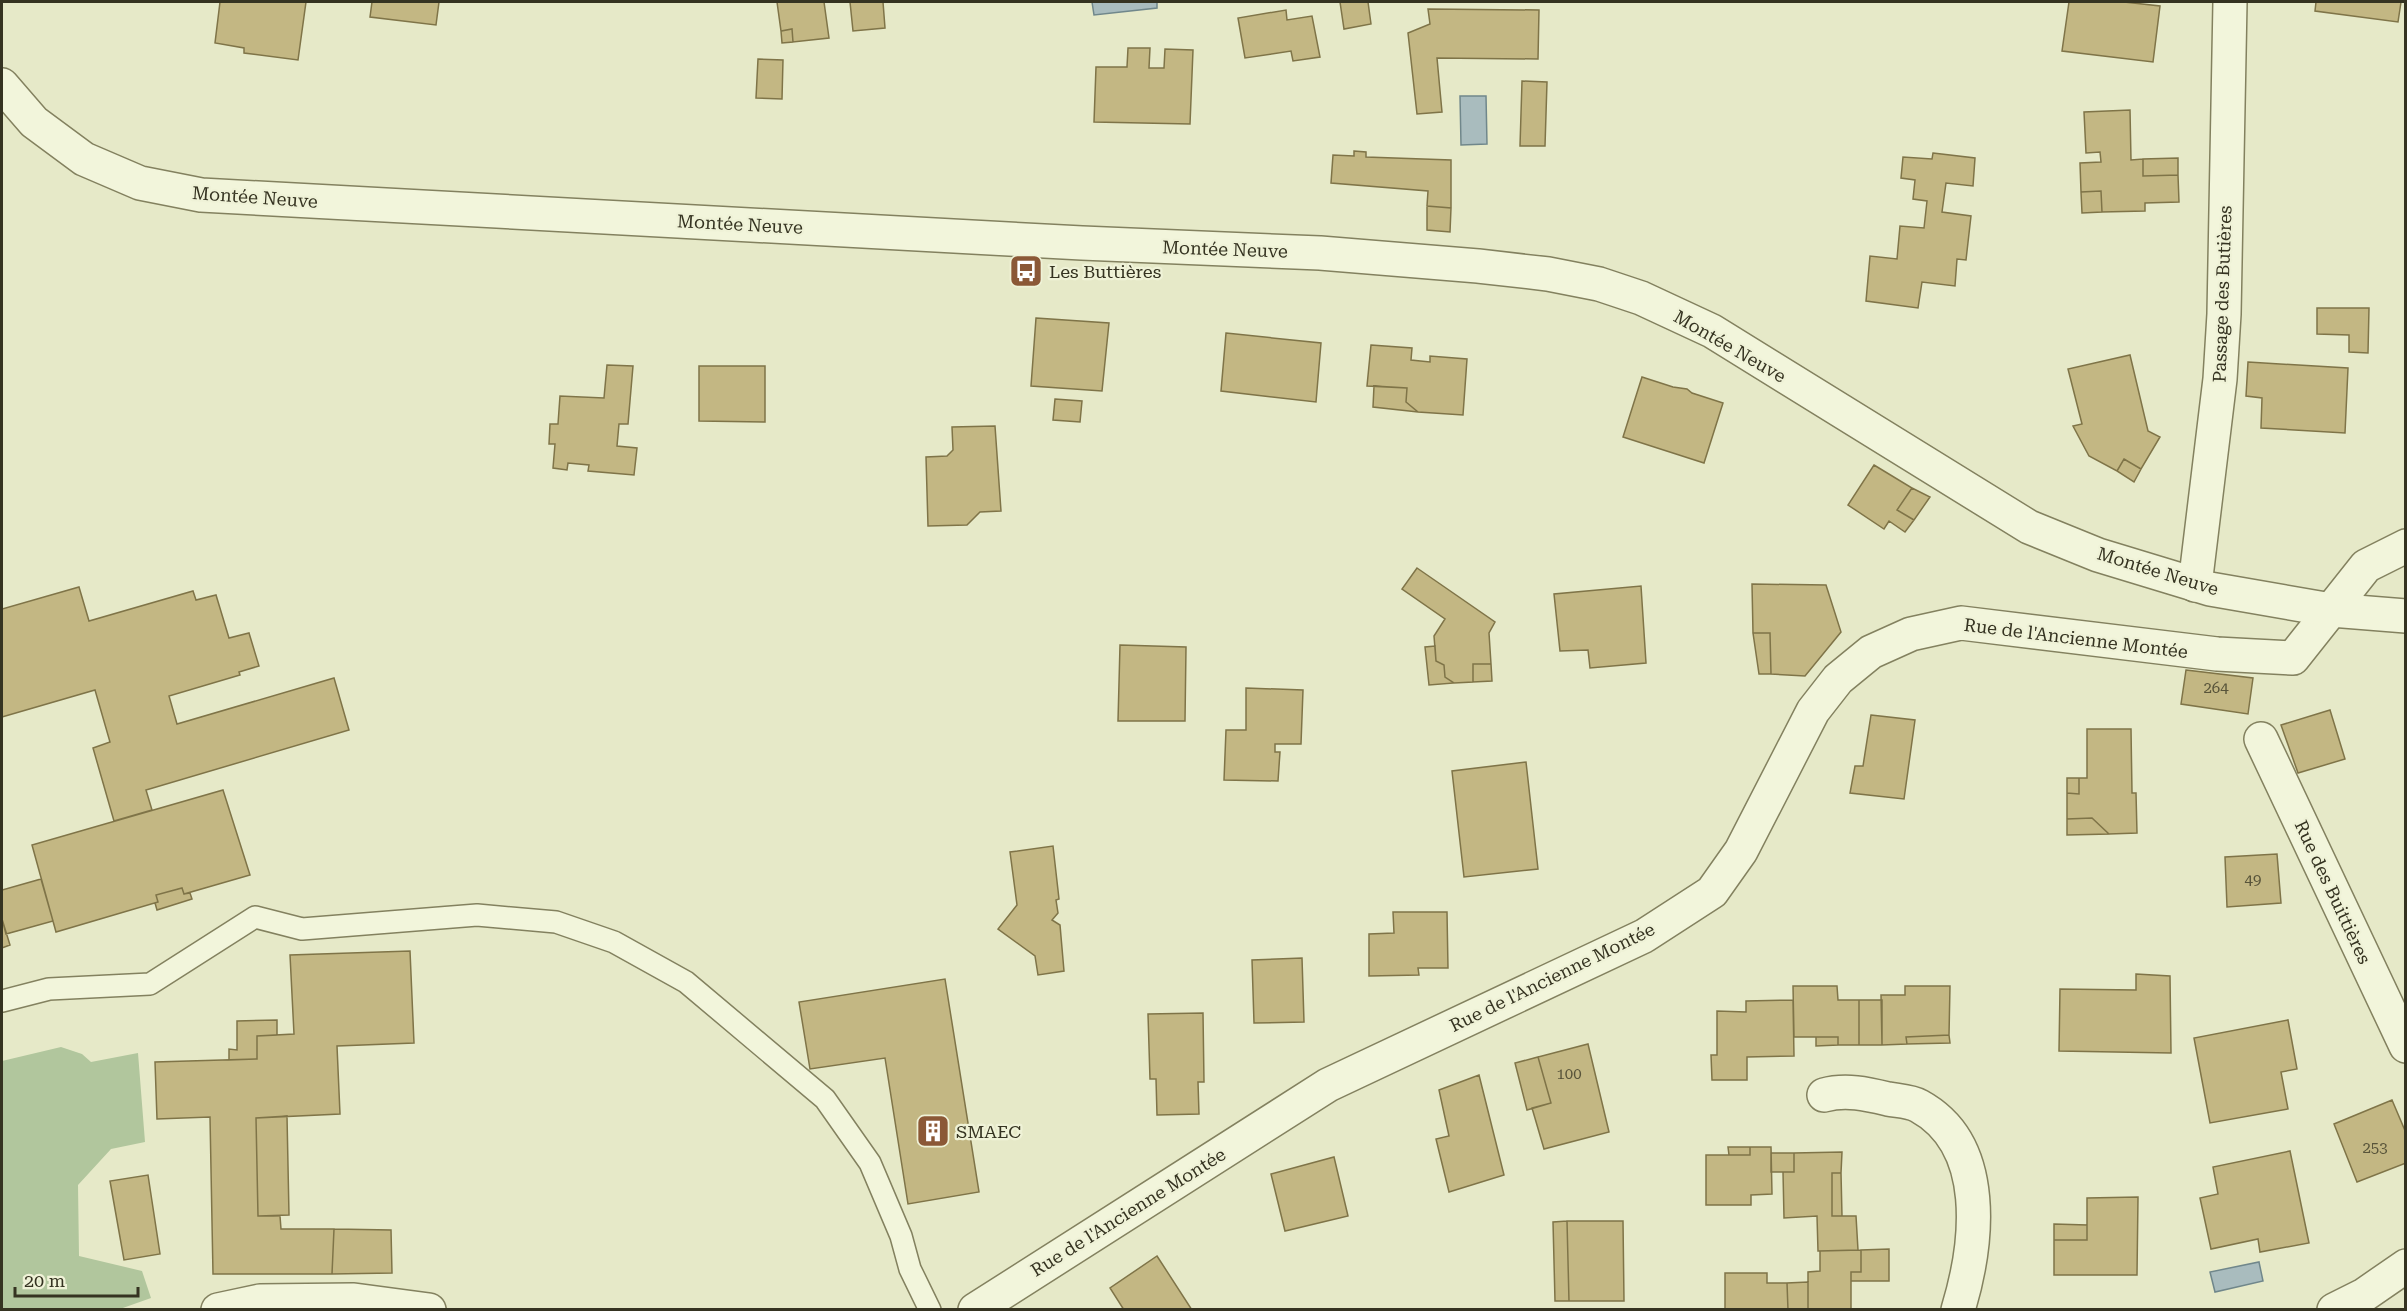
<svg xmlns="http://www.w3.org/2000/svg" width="2407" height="1311" viewBox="0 0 2407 1311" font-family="'Roboto Serif',serif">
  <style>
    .green { fill: #b1c69d }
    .water { fill: #a9bcbe; stroke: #70878b; stroke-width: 1.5 }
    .building { fill: #c3b783; stroke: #7f7448; stroke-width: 1.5 }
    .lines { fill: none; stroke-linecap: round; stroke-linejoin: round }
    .service-casing { stroke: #83815f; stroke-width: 24 }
    .minor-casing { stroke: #83815f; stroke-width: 36 }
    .tertiary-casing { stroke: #83815f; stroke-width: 36 }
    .service { stroke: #f2f5db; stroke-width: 21 }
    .minor { stroke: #f2f5db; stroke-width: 33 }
    .tertiary { stroke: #f2f5db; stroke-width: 33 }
    .labels { text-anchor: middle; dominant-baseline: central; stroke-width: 4.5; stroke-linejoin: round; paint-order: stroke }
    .number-label { font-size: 15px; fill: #58543a }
    .street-label { font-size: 18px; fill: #353321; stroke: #eff2d7 }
    .poi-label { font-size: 18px; fill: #353321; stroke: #eff2d7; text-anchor: start }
  </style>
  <rect width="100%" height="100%" fill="#e6e9c8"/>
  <!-- green -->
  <path class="green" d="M61 1047 82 1054 91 1062 138 1053 145 1142 111 1149 78 1185 79 1256 142 1271 151 1298 120 1309H2V1061Z"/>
  <!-- water -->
  <path class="water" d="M1092 2H1157V8L1094 15Z
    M1460 96H1486L1487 144 1461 145Z
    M2259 1262 2263 1281 2215 1292 2210 1272Z"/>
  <!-- building -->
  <path class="building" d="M220 2H306L298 60 244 53V48L215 43Z
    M372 2H439L436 25 370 17Z
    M777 2H824L829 38 793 42 792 29 781 31Z
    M850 2H883L885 28 853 31Z
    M1340 2H1368L1371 24 1344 29Z
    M2069 2H2124L2160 6 2153 62 2062 51Z
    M2316 2H2401L2398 22 2315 11Z
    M1428 9 1539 10 1538 59 1437 58 1442 112 1417 114 1408 33 1430 24Z
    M1286 10 1287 20 1312 16 1320 57 1293 61 1291 51 1245 58 1238 18Z
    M792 29 793 42 782 43 781 31Z
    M1128 48H1150L1149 68H1164L1165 49 1193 50 1190 124 1094 122 1096 67H1127Z
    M758 59 783 60 782 99 756 98Z
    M1522 81 1547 82 1545 146H1520Z
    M2130 110 2131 160 2143 159V176L2178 175 2179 202 2145 203V211L2102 212 2101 191 2081 192 2080 163 2101 162 2100 152 2086 153 2084 112Z
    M1354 151 1366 152V157L1451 160V208L1427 206 1428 191 1331 183 1333 155 1354 156Z
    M1933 153 1975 158 1973 186 1946 183 1942 212 1971 216 1966 260 1957 259 1955 286 1922 282 1918 308 1866 301 1870 256 1897 259 1900 226 1924 228 1927 201 1913 199 1915 180 1901 178 1903 157 1932 159Z
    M2178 158V175L2143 176V159Z
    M2101 191 2102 212 2082 213 2081 192Z
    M1427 206 1451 208 1450 232 1427 230Z
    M2317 308H2369L2368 353 2349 352V335L2317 334Z
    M1036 318 1109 323 1102 391 1031 386Z
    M1226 333 1321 343 1316 402 1221 391Z
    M1371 345 1412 348 1411 360 1430 362V356L1467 359 1463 415 1418 412 1406 402 1407 388 1367 386Z
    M2130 355 2148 431 2160 437 2141 469 2124 459 2117 471 2089 456 2073 426 2082 424 2068 369Z
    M2248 362 2348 368 2345 433 2261 428 2262 398 2246 396Z
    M607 365 633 366 628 424H619L617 446 637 448 634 475 588 471 589 465 568 463 567 470 553 468 555 444H549L550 424H558L560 396 604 398Z
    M699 366H765V422L699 421Z
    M1642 377 1673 387 1687 389 1692 393 1723 403 1704 463 1623 437Z
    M1374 386 1407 388 1406 402 1418 412 1373 407Z
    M1055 399 1082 401 1080 422 1053 420Z
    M995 426 1001 511 980 512 967 525 928 526 926 457 947 456 953 450 952 427Z
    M2124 459 2141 469 2134 482 2117 471Z
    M1874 465 1912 488 1897 510 1914 520 1905 532 1889 521 1884 529 1848 505Z
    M1912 488 1930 497 1914 520 1897 510Z
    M1417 568 1495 622 1489 633 1491 664H1473V682L1454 683 1445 677 1444 665 1436 661 1434 636 1445 619 1402 589Z
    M1752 584 1826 585 1841 632 1805 676 1771 674 1770 633H1753Z
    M1641 586 1646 663 1590 668 1588 650 1560 651 1554 594Z
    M79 587 89 621 193 591 196 600 216 595 229 638 249 633 259 666 239 672 240 675 169 696 177 724 334 678 349 730 146 790 152 810 114 821 93 748 110 742 95 690 2 717V609Z
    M1753 633H1770L1771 674H1759Z
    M1120 645 1186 647 1185 721H1118Z
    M1435 646 1436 661 1444 665 1445 677 1454 683 1429 685 1425 647Z
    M1473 664H1491L1492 681 1473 682Z
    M2186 670 2253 678 2248 714 2181 704Z
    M1246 688 1303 690 1301 744H1275V752H1280L1278 781 1224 780 1226 730H1246Z
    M2330 710 2345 759 2298 773 2281 725Z
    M1871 715 1915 720 1904 799 1850 793 1855 766H1863Z
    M2087 729H2131L2132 793H2136L2137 833 2109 834 2092 818 2067 819V793L2079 794V778H2087Z
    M1526 762 1538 869 1464 877 1452 771Z
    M2067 778H2079V794L2067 793Z
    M223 790 250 875 184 894 182 888 156 895 158 902 56 932 32 845Z
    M2092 818 2109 834 2067 835V819Z
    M1053 846 1059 899 1056 900 1058 913 1052 920 1060 925 1064 971 1038 975 1035 956 998 929 1017 905 1010 852Z
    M2277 854 2281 903 2227 907 2225 857Z
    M41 879 53 921 6 934 2 919V890Z
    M182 888 184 894 190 893 192 899 157 910 155 903 158 902 156 895Z
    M1393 912H1447L1448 968H1418L1419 975 1369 976V934L1394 933Z
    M2 919 10 945 2 948Z
    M410 951 414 1043 337 1046 340 1114 256 1118 258 1216H280L281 1229H334L332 1274H213L210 1117 157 1119 155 1062 257 1059V1036L294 1034 290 955Z
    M1302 958 1304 1022 1254 1023 1252 960Z
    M2136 974 2170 976 2171 1053 2059 1051 2060 989 2136 990Z
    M945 979 979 1192 908 1204 885 1058 810 1069 799 1002Z
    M1793 986H1837L1838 1000H1859V1045H1838V1037H1794Z
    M1905 986H1950L1949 1035 1906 1037 1907 1044 1882 1045 1881 995H1905Z
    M1793 1000 1794 1056 1747 1057V1080H1712L1711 1055H1717V1011L1746 1012V1001Z
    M1859 1000H1882V1045H1859Z
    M1203 1013 1204 1082H1198L1199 1114 1157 1115 1156 1079H1150L1148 1014Z
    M277 1020V1035L257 1036V1059L229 1060V1049L237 1050V1021Z
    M2288 1020 2297 1069 2281 1072 2288 1109 2210 1123 2194 1038Z
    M1949 1035 1950 1043 1907 1044 1906 1037Z
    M1816 1037H1838V1045L1816 1046Z
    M1588 1044 1609 1132 1544 1149 1532 1108 1551 1103 1538 1057Z
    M1538 1057 1551 1103 1527 1110 1515 1063Z
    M1479 1075 1504 1175 1449 1192 1436 1139 1449 1136 1439 1090Z
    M2392 1100 2406 1133V1163L2357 1182 2334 1124Z
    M287 1116 289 1215 258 1216 256 1118Z
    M1728 1147H1750V1155H1729Z
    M1750 1147H1771L1772 1194 1751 1195V1205H1706V1155H1750Z
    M2290 1151 2309 1243 2260 1252 2258 1239 2211 1249 2200 1198 2218 1194 2213 1167Z
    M1842 1152 1841 1173H1832V1216H1856L1858 1250 1818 1251 1817 1216 1784 1218 1783 1172H1794V1153Z
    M1771 1153H1794V1172H1771Z
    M1334 1157 1348 1216 1285 1231 1271 1174Z
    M1832 1173H1841L1842 1216H1832Z
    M148 1175 160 1254 124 1260 110 1181Z
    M2138 1197 2137 1275H2054V1240H2087V1198Z
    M1567 1221 1569 1301H1555L1553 1222Z
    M1567 1221H1623L1624 1301H1569Z
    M2054 1224 2087 1225V1240H2054Z
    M334 1229 391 1230 392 1273 332 1274Z
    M1889 1249V1281H1851V1272H1861V1250Z
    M1861 1250V1272H1851V1310H1808V1272L1820 1271V1251Z
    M1157 1256 1192 1310H1124L1110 1288Z
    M1725 1273H1767V1283H1787L1788 1310H1725Z
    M1808 1282V1310H1788L1787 1283Z"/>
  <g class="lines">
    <!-- service casing -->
    <g class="service-casing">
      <path id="service" d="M2 1001 49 989 150 984 255 917 302 929 477 915 556 922 614 942 686 982 825 1099 870 1163 901 1236 910 1269 930 1310"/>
    </g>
    <!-- minor casing -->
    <g class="minor-casing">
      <path id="minor" d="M2195 585 2220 379 2224 314 2230 2
        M2261 739 2406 1046
        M1824 1095C1846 1089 1867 1094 1888 1099 1898 1101 1910 1101 1919 1106 1990 1145 1978 1244 1958 1310
        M218 1310 260 1301 354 1300 429 1310
        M975 1310 1328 1085 1644 936 1712 892 1741 851 1813 711 1838 679 1871 652 1911 634 1961 623 2217 654 2293 658 2366 566 2406 546
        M2334 1310 2364 1295 2406 1266"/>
    </g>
    <!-- tertiary casing -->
    <g class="tertiary-casing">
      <path id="tertiary" d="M2 85 34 122 84 159 140 183 201 195 1082 243 1320 253 1478 266 1548 274 1599 284 1641 298 1712 331 2029 527 2098 555 2210 589 2331 610 2406 616"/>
    </g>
    <!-- service -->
    <use href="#service" class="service"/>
    <!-- minor -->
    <use href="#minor" class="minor"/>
    <!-- tertiary -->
    <use href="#tertiary" class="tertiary"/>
  </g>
  <!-- icons -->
  <defs>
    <g id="bus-square" transform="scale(1.725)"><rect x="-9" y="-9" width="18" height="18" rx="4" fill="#8b5836" stroke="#eff2d7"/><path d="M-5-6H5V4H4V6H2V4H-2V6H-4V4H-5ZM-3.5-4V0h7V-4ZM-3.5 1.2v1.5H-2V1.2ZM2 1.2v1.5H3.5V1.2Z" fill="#fff"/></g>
    <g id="building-square" transform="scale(1.725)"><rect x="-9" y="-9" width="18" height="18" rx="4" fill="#8b5836" stroke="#eff2d7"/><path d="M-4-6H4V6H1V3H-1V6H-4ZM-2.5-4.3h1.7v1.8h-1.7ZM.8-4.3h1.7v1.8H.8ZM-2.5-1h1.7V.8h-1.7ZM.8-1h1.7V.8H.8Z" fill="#fff"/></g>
  </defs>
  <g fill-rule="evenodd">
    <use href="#bus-square" x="1026" y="271"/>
    <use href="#building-square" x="933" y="1131"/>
  </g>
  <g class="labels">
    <!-- number labels -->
    <g class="number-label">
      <text x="2216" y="688">264</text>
      <text x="2253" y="880">49</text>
      <text x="1569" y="1074">100</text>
      <text x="2375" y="1148">253</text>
    </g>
    <!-- street labels -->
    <g class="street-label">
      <text transform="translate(255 197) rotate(4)">Montée Neuve</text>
      <text transform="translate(740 224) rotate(3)">Montée Neuve</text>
      <text transform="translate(1225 249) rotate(2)">Montée Neuve</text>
      <text transform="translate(2222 294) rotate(-88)">Passage des Butières</text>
      <text transform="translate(1730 346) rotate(30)">Montée Neuve</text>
      <text transform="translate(2158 571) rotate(17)">Montée Neuve</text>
      <text transform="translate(2076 638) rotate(7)">Rue de l'Ancienne Montée</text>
      <text transform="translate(2333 892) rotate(65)">Rue des Buittières</text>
      <text transform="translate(1552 977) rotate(-26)">Rue de l'Ancienne Montée</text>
      <text transform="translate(1128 1212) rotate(-32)">Rue de l'Ancienne Montée</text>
    </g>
    <!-- poi labels -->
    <g class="poi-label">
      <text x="1049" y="271">Les Buttières</text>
      <text x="956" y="1131">SMAEC</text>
    </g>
  </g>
  <!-- border -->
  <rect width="2407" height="1311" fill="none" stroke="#353321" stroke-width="6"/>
  <!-- scale -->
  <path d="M15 1287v9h123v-9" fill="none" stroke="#353321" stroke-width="3"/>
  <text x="24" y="1287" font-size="18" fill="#353321" stroke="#eff2d7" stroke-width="4.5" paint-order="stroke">20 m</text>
</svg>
